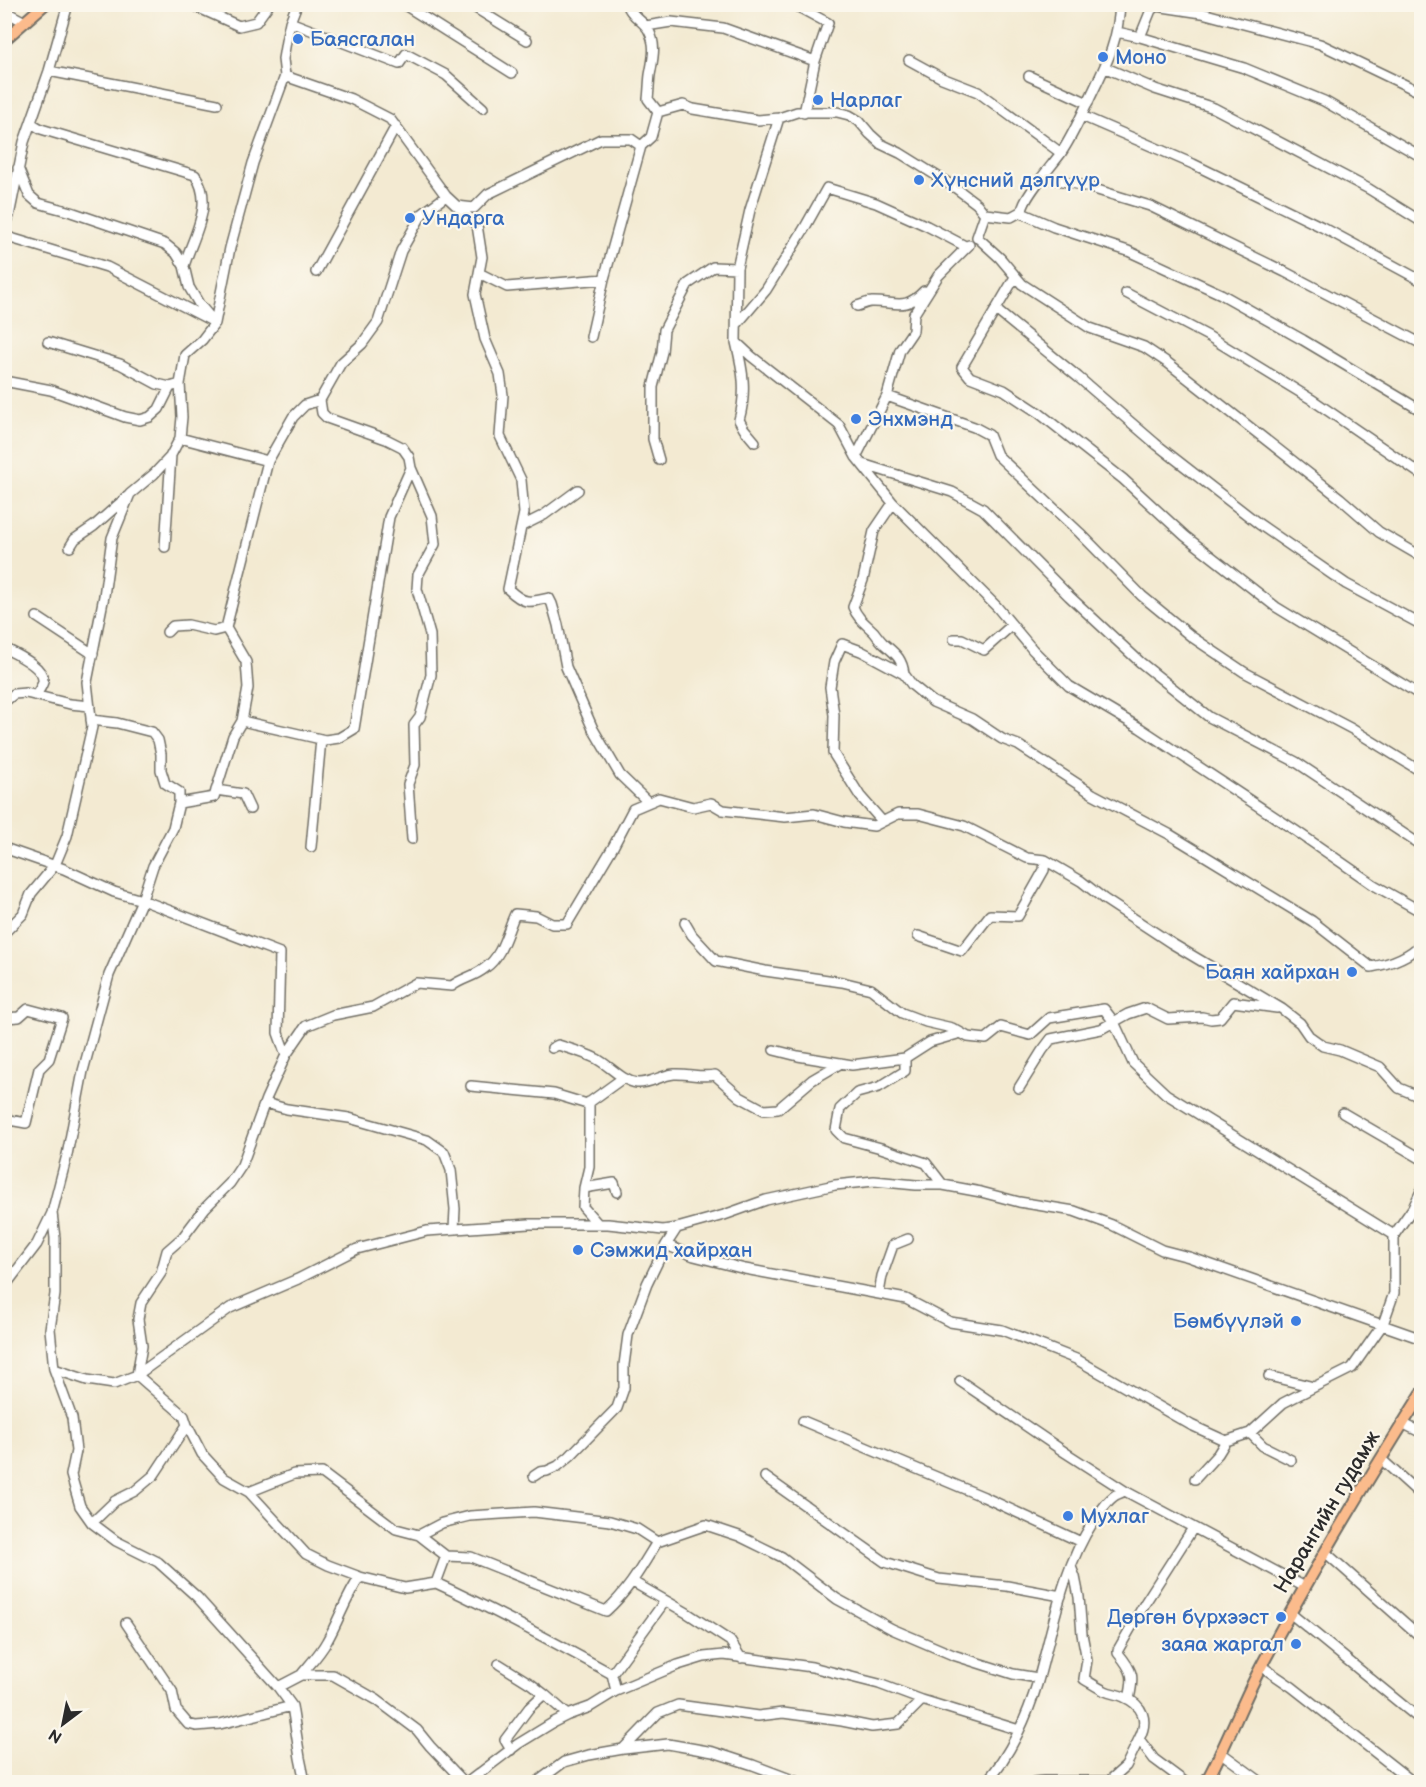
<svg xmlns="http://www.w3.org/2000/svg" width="1426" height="1787" viewBox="0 0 1426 1787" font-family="'Balsamiq Sans',sans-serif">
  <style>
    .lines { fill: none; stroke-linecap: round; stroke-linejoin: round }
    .minor-casing { stroke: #716e65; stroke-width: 12 }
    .major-casing { stroke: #716e65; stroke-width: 14 }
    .minor { stroke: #fff; stroke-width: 9 }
    .major { stroke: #fbbb8c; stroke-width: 10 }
    .shop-dot { fill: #3f7fe0; stroke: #fbf7ec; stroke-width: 2 }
    .labels { text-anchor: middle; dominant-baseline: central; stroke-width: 4.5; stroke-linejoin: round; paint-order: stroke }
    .shop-label { font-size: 21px; fill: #366cbe; stroke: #fbf7ec; text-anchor: start }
    .street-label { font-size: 21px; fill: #2b2b2b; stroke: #fbf7ec }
  </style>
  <rect width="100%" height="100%" fill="#fbf7ec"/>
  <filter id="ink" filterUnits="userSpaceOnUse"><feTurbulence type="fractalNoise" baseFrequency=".0167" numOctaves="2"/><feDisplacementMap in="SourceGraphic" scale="12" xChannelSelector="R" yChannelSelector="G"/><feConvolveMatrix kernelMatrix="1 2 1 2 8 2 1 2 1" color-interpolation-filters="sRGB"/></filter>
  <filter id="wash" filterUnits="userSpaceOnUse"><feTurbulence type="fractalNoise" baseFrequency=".008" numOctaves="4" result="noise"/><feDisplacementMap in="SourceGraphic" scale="24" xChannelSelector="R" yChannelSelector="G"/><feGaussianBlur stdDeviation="1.35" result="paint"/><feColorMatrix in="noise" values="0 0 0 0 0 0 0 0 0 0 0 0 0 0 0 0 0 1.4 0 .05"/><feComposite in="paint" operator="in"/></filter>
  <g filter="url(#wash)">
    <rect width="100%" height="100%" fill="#f3ead2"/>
  </g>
  <g filter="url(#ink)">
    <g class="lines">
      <!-- minor casing -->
      <g class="minor-casing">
        <path id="minor" d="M190 4 239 26 256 22 269 4
          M403 4 512 73
          M469 4 527 40
          M627 4C631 16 642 20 648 29 657 45 653 58 650 75 649 83 649 91 648 99L658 112
          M793 4 828 23 815 61 804 113
          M1120 4C1118 44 1105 66 1089 100 1080 118 1072 137 1061 153 1051 167 1024 196 1022 211L1024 214 1054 227 1128 251 1221 294 1303 340 1422 411
          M1417 4 1422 6
          M4 11 25 22
          M290 22 399 64 406 54 446 75 483 108
          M646 26 671 22 723 28 815 61
          M1117 32 1140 37 1244 68 1324 101 1422 157
          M1140 37 1151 10 1156 6 1202 13 1320 44 1422 93
          M909 60 942 78 978 92 1061 153
          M1106 68 1155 89 1214 108 1369 189 1422 222
          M49 71 217 104
          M285 76 351 99 390 119 446 196 477 225 482 257 475 294 485 339 500 374 503 395 500 436 521 480 524 513 508 589C524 604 528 603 549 598L552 604 558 625 566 667 593 729 620 775 648 802
          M1029 76 1088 103
          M1082 116 1193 164 1322 227 1422 281
          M779 118 750 210 737 268 736 342 751 356 839 425 856 457 893 503 997 607 1033 650 1069 686 1140 728 1296 831 1374 885 1422 912
          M31 123 41 129 195 175C215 204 193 236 184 266
          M18 168 29 195 38 203 71 212 165 244 176 253 184 266 189 287 199 304 215 323
          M1043 177 1081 185 1150 206 1285 272 1422 344
          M446 196 422 214 401 251 378 322 362 344 341 363 320 400 322 413 327 418 386 439 402 447 409 457 411 468 389 517 354 729 339 738 325 740 242 721 233 736 214 797 179 803 173 828 153 866 142 900 109 975 83 1071 67 1155 52 1213 55 1238V1294L50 1329 54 1369 87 1380 114 1384 137 1375 230 1308 298 1279 357 1249 427 1231 529 1224H608L663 1230 677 1228 724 1215 766 1200 835 1185 874 1181 916 1185H943L981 1192 1019 1202 1074 1211 1112 1225 1162 1250 1189 1257 1422 1339
          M457 206 474 208 488 194 601 139H631L641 146
          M985 214 1011 217 1022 211
          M4 230 9 216 24 142 49 71 68 4
          M4 236 107 267 210 320
          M316 272 396 126
          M479 273 507 287 604 279
          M1015 277 962 367 970 377 1004 390 1039 413 1123 479 1185 536 1276 607 1422 696
          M1126 293 1208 336 1311 399 1422 475
          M857 306C862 305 866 302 871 302 895 301 904 312 924 291
          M996 310 1078 377 1156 444 1259 524 1346 584 1422 625
          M737 324 766 290 804 229 827 188 876 203 927 226 967 247
          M591 337 604 279 641 146 651 137 658 112 683 105 693 109 758 120 779 118 797 112H837L849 115 859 121 870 134 881 144 900 153 953 186 977 204 985 214 977 237 1000 258 1022 284 1090 328 1144 347 1168 363 1340 498 1379 532 1422 557
          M48 342 120 364 157 384 170 387
          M736 342C743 371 747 391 739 420L744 429 755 442
          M4 381 51 390 125 417 140 420 150 417 159 409 170 387 180 384
          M887 396 974 427 989 435 997 455 1080 533 1142 596 1192 637 1244 672 1352 729 1422 772
          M180 438 268 461
          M856 457 887 396 900 350 913 331 914 314 938 276 969 245
          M659 460 653 439V387L662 352 664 330 688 284 713 267 737 268
          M862 464 952 492 983 509 1069 596 1140 662 1209 717 1296 762 1422 846
          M411 468 432 516 435 544 418 575 417 589 430 635 431 675 420 717 414 725 415 765 408 784 412 839
          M522 526 544 515 578 490
          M70 547 75 539 94 526 128 496
          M165 547 171 455
          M37 617 93 654
          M167 632 173 626 188 625 214 631 226 628
          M954 639H962L984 650 1012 625
          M4 648C16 654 45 667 43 682 42 686 38 692 36 695
          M904 674 912 685 933 702 972 719 1002 739 1018 745 1093 794 1169 834 1312 921 1371 967C1389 964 1409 957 1422 943
          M4 702 14 694 26 693 70 704 90 706
          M91 720 117 723 152 732 158 740 161 754V770L165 783 179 792V803
          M242 721 248 688 246 662 226 628 268 461 293 417 305 405 320 400
          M216 790 243 794 250 809
          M882 821 860 796 833 753 834 715 830 687 834 662 842 644 861 651 904 674C902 657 894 653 883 643 880 640 877 636 874 632 865 623 858 619 853 607L863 580 874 531 893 503
          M311 847 321 739
          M4 848 64 869 114 892 142 900 280 953 278 1033 286 1055 266 1099 242 1165 230 1183 205 1208 183 1237 167 1251 161 1273 141 1303 138 1319 142 1346 137 1375 184 1416 187 1425 154 1475 135 1491 115 1501 92 1523
          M685 923 692 935 716 961 765 971 842 982 871 989 902 1013 926 1022 952 1028 961 1033
          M4 933 23 914 31 894 55 865 67 836 92 727 87 682 104 596 112 538 130 494 154 474 170 457 180 438 182 417 180 384 185 355 202 340 215 323 230 248 253 163 285 76 283 59 286 41 290 22 297 4
          M918 936 962 951 990 915 1018 916 1044 870 1045 860
          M4 1018 19 1017 28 1009 62 1018 49 1059 39 1069 26 1123 4 1119
          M552 1048 558 1045C571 1049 585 1053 597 1059 610 1066 622 1081 637 1083 650 1084 661 1075 674 1074 688 1073 701 1078 715 1075L740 1097 764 1110 778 1109 812 1080 841 1063
          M774 1050 798 1056 852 1065 905 1058
          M286 1055 306 1026 333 1015 373 1007 416 983 452 986C462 978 474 977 485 968 502 957 507 931 515 914L536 916 552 924H567L613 847 633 809 659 798 693 807 711 803 723 810 785 817 814 814 844 822 874 826 898 814H918L964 826 1027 858 1045 860 1081 881 1104 899 1171 943 1282 1009 1300 1023 1309 1036 1323 1046 1340 1050 1380 1067 1399 1088 1418 1096 1422 1088
          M471 1086 554 1094 587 1104 623 1078
          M1019 1088 1042 1051 1051 1039 1101 1029 1128 1014 1146 1008 1168 1019 1202 1017 1211 1019 1220 1018 1233 1002 1277 1008
          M265 1103 287 1109 349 1118 427 1140 444 1152 451 1170 455 1209 454 1229
          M1343 1113 1422 1159
          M943 1185 926 1163 881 1148 844 1138 836 1130 840 1109 857 1093 879 1087 905 1071V1058L930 1042 961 1033 968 1037 986 1039 1001 1027 1030 1035 1049 1018 1104 1009 1114 1022 1133 1063 1166 1094 1394 1235
          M584 1188 589 1167V1102
          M598 1224 583 1207 584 1188 614 1183 617 1192
          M666 1245 694 1256 745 1269 906 1299 950 1322 1002 1330 1076 1359 1191 1425 1226 1441
          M879 1293 882 1276 893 1245 908 1239
          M4 1313 5 1286 37 1244 52 1213
          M54 1369 72 1418 76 1451 71 1475 80 1506 92 1523 116 1541 158 1562 197 1597 278 1687 292 1706 300 1758 305 1782
          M1269 1376 1314 1387 1352 1368 1383 1324 1394 1293V1235L1413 1208 1422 1189
          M960 1381 1066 1453 1125 1491
          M803 1421 984 1497 1081 1542
          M1402 1423 1422 1433
          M187 1425 202 1454 224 1478 249 1492 294 1474 322 1473 396 1529 419 1535 446 1556
          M1250 1433 1263 1446 1291 1460
          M1381 1459 1422 1496
          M534 1476 540 1472 547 1471 558 1466 570 1456 617 1408 624 1388V1365L628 1335 647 1284 666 1245 677 1228
          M765 1477 885 1562 939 1579 1007 1586 1061 1596
          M1195 1479 1218 1454 1226 1441 1250 1433 1283 1403 1314 1387
          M249 1492 306 1554 328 1565 360 1577 405 1588 436 1583
          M419 1535 442 1523 470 1516 534 1512 610 1521 637 1529 657 1542
          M1325 1552 1422 1638
          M1071 1567 1075 1577 1079 1597 1082 1634 1087 1660 1084 1679C1091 1683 1098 1688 1105 1691 1111 1694 1118 1694 1124 1697 1143 1705 1149 1720 1139 1739
          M633 1582 687 1613 730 1641 741 1658
          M1290 1613 1422 1721
          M126 1623 172 1691 176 1710 188 1724 196 1726 220 1724 292 1706
          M499 1664 531 1684 544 1694 529 1708 505 1740 511 1750
          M1261 1666 1292 1687 1413 1782
          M612 1674 665 1601
          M301 1675C310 1664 320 1654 327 1641 339 1620 346 1597 360 1577
          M278 1687 301 1675H333L377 1700 417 1730 430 1746 464 1782
          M616 1691 612 1674C554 1642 497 1611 436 1583L446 1556 471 1557 606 1611C629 1590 641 1568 657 1542L706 1525 739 1536 782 1557 837 1599 892 1629 953 1655 1013 1674 1038 1678
          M544 1694 568 1715
          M1129 1699C1134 1677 1134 1672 1118 1653V1650L1145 1603 1193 1528
          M624 1749 668 1744 713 1752 753 1765 798 1782
          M1220 1752 1261 1782
          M468 1782 518 1744 554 1722 568 1715 590 1707 616 1691 678 1665 704 1657 724 1655 812 1667 879 1684 922 1700
          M537 1782 564 1762 589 1755 623 1749 658 1713 678 1705 758 1716 783 1713 842 1721 872 1727 898 1724 922 1700 1019 1730
          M986 1782C1010 1756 1028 1715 1038 1681 1053 1628 1062 1570 1093 1522 1099 1514 1105 1503 1113 1497 1116 1494 1121 1493 1125 1491L1305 1587
          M1034 1782 1044 1781H1109L1126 1766 1139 1739 1154 1759 1185 1782"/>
      </g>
      <!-- major casing -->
      <g class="major-casing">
        <path id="major" d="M4 40 45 4
          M1206 1782C1227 1744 1242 1702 1263 1663 1312 1571 1366 1482 1422 1393"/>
      </g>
      <!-- minor -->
      <use href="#minor" class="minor"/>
      <!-- major -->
      <use href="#major" class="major"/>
    </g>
  </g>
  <!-- markers -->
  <g class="shop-dot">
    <circle cx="298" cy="39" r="6"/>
    <circle cx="1103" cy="57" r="6"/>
    <circle cx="818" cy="100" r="6"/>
    <circle cx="919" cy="180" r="6"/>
    <circle cx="410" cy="218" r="6"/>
    <circle cx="856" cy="419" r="6"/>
    <circle cx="1352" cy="972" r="6"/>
    <circle cx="578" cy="1250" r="6"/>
    <circle cx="1296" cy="1321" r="6"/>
    <circle cx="1068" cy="1516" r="6"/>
    <circle cx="1281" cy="1617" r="6"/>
    <circle cx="1296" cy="1644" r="6"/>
  </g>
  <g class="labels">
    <!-- shop labels -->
    <g class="shop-label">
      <text x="310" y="39">Баясгалан</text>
      <text x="1115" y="57">Моно</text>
      <text x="830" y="100">Нарлаг</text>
      <text x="931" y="180">Хүнсний дэлгүүр</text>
      <text x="422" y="218">Ундарга</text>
      <text x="868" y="419">Энхмэнд</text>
      <text x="1340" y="972" text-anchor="end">Баян хайрхан</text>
      <text x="590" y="1250">Сэмжид хайрхан</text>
      <text x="1284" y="1321" text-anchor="end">Бөмбүүлэй</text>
      <text x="1080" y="1516">Мухлаг</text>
      <text x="1269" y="1617" text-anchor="end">Дөргөн бүрхээст</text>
      <text x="1284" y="1644" text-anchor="end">заяа жаргал</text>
    </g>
    <!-- street labels -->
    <g class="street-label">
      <text transform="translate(1327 1512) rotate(-59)">Нарангийн гудамж</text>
    </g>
  </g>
  <!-- margin -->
  <rect width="1426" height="1787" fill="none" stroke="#fbf7ec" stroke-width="24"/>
  <!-- north arrow -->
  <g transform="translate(63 1724) rotate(212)" stroke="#fbf7ec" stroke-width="4.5" paint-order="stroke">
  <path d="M0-4.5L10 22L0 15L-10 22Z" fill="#2b2b2b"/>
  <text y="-9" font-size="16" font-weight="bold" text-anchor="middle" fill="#2b2b2b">N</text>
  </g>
</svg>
